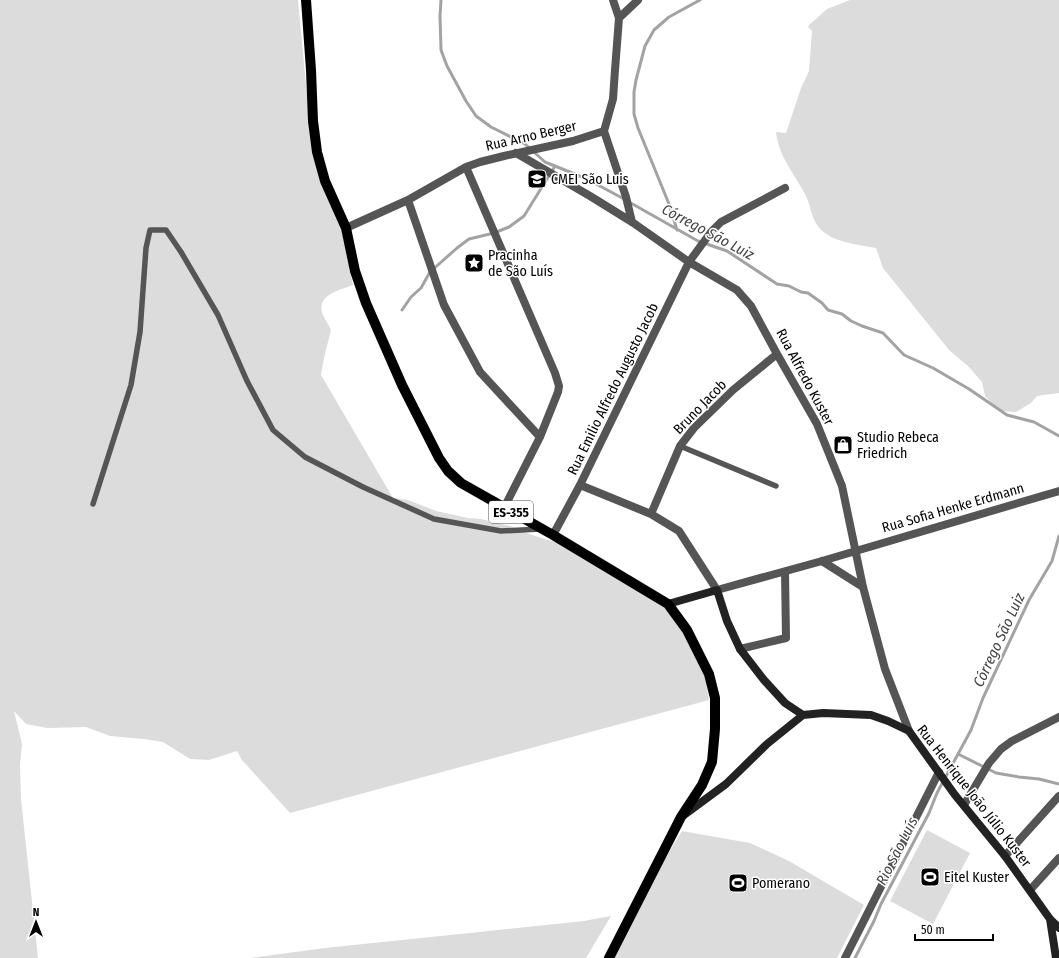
<svg xmlns="http://www.w3.org/2000/svg" width="1059" height="958" viewBox="0 0 1059 958" font-family="'Fira Sans Condensed',sans-serif">
  <style>
    .green { fill: #dcdcdc }
    .lines { fill: none; stroke-linecap: round; stroke-linejoin: round }
    .stream { stroke: #a3a3a3; stroke-width: 3 }
    .lane { stroke: #555; stroke-width: 5.5 }
    .street { stroke: #555; stroke-width: 8 }
    .secondary { stroke: #222; stroke-width: 8 }
    .primary { stroke: #000; stroke-width: 10 }
    .labels { text-anchor: middle; dominant-baseline: central; stroke-width: 3; stroke-linejoin: round; paint-order: stroke }
    .shield { fill: #fff; stroke: #4c4c4c; stroke-width: 1 }
    .shield-label { font-size: 13px; font-weight: bold; fill: #000 }
    .street-label { font-size: 14px; fill: #000; stroke: #fff }
    .poi-label { font-size: 14px; fill: #000; stroke: #fff; text-anchor: start }
    .water-label { font-size: 15px; font-style: italic; fill: #444; stroke: #fff }
  </style>
  <rect width="100%" height="100%" fill="#fff"/>
  <!-- green -->
  <path class="green" d="M0 0H298L312 148 336 204 353 285C340 290 315 295 323 315 325 320 329 325 331 330L324 358 321 375 393 498 408 500 436 511 468 518 481 519 510 526 532 535 571 547 659 600 683 625 705 675 709 700 290 813 242 760 237 751 209 760 190 759 163 742 144 739 110 736 86 727 47 728 26 724 14 711 22 744 20 765 21 799 38 958H0Z
    M850 0H1059V393L1037 396 1031 403 1016 412 999 411 985 396 982 382 969 367 949 350 883 268 876 248C864 246 838 242 828 235 811 224 813 212 806 196 795 174 779 158 776 132L786 133 801 88 809 71 812 31 808 27 809 25 827 9Z
    M927 830 970 853 933 924 890 901Z
    M682 831 750 843 789 861 864 905 837 958H603Z
    M611 916 586 958H250L325 948 584 921Z"/>
  <g class="lines">
    <!-- stream -->
    <path class="stream" d="M441 0 440 16 441 50 447 66 466 101 476 116 491 127 525 144 545 162 587 179 624 199
      M629 202 698 241 727 251 777 284 789 286 801 292 808 293 822 303 828 310 842 314 851 321 862 326 883 333 904 355 933 368 969 389 1007 415 1034 422 1059 436
      M677 230 669 204 638 128 634 114V92L636 80 645 46 654 30 669 17 700 0
      M402 310 411 297 421 288 430 272 457 248 469 239 494 233 509 227 524 216 555 166
      M958 754 996 773 1019 777 1039 779 1059 784
      M855 958 874 921 881 904 929 813 937 793 971 730 983 698 1029 600 1052 561 1059 536"/>
    <!-- lane -->
    <path class="lane" d="M680 446 776 486
      M93 504 131 385 140 332 146 248 150 230H166L181 252 218 315 247 381 273 430 305 457 363 487 434 519 501 531 540 529"/>
    <!-- street -->
    <path class="street" d="M619 18 638 0
      M604 131 626 197 632 222
      M516 153 590 196 632 222 689 262 737 290 751 306 777 354 817 424 842 486 863 587 885 669 909 731
      M466 167 555 373 559 386 558 392 540 437 504 508
      M408 200 444 305 480 372 540 437
      M346 228 408 200 466 167 480 162 504 156 573 141 604 131 613 99 615 70 619 18 613 0
      M580 485 651 514 679 531 717 590 822 561 1059 491
      M651 514 680 446 694 428 733 390 777 354
      M553 535 580 485 689 262 711 232 721 222 785 188
      M822 561 863 587
      M740 649 786 638 785 572
      M964 805 989 763 1001 749 1012 741 1059 717
      M1005 856 1059 796
      M1030 890 1059 858
      M845 958 939 772"/>
    <!-- secondary -->
    <path class="secondary" d="M668 604 717 590 727 621 740 649 764 680 785 703 803 715
      M684 815 726 784 767 744 803 715 823 713 871 715 888 721 909 731 955 795 1005 856 1050 919 1059 928
      M1050 919 1056 958"/>
    <!-- primary -->
    <path class="primary" d="M306 0 311 70 313 121 317 152 325 181 346 228 355 271 366 303 402 385 439 458 448 471 461 483 553 535 668 604 687 630 709 674 715 698V729L712 762 702 785 681 817 609 958"/>
  </g>
  <!-- icons -->
  <defs>
    <g id="school-square" transform="scale(1)"><rect x="-9" y="-9" width="18" height="18" rx="4" fill="#000" stroke="#fff"/><path d="M0-5L7-2L0 1L-7-2ZM-4 1L0 2.5L4 1V4Q0 6-4 4Z" fill="#fff"/></g>
    <g id="sight-square" transform="scale(1)"><rect x="-9" y="-9" width="18" height="18" rx="4" fill="#000" stroke="#fff"/><path d="M0-6L1.8-2.2L6-1.7L2.9 1.2L3.7 5.4L0 3.3L-3.7 5.4L-2.9 1.2L-6-1.7L-1.8-2.2Z" fill="#fff"/></g>
    <g id="shop-square" transform="scale(1)"><rect x="-9" y="-9" width="18" height="18" rx="4" fill="#000" stroke="#fff"/><path d="M-5-2.5h2.3a2.7 3.5 0 0 1 5.4 0H5L5.5 6h-11ZM-1.5-2.5h3a1.5 2.3 0 0 0-3 0Z" fill="#fff"/></g>
    <g id="stadium-square" transform="scale(1)"><rect x="-9" y="-9" width="18" height="18" rx="4" fill="#000" stroke="#fff"/><path d="M0-5a6.5 5 0 1 0 0 10a6.5 5 0 1 0 0-10ZM-3.5-1.8h7v3.6h-7Z" fill="#fff"/></g>
  </defs>
  <g fill-rule="evenodd">
    <use href="#school-square" x="537" y="179"/>
    <use href="#sight-square" x="474" y="263"/>
    <use href="#shop-square" x="843" y="445"/>
    <use href="#stadium-square" x="930" y="877"/>
    <use href="#stadium-square" x="738" y="883"/>
  </g>
  <g class="labels">
    <!-- shield labels -->
    <rect class="shield" x="489" y="501" width="44" height="22" rx="3"/>
    <g class="shield-label">
      <text x="511" y="512">ES-355</text>
    </g>
    <!-- street labels -->
    <g class="street-label">
      <text transform="translate(531 136) rotate(-13)">Rua Arno Berger</text>
      <text transform="translate(805 377) rotate(62)">Rua Alfredo Kuster</text>
      <text transform="translate(613 389) rotate(-64)">Rua Emilio Alfredo Augusto Jacob</text>
      <text transform="translate(700 407) rotate(-46)">Bruno Jacob</text>
      <text transform="translate(953 508) rotate(-16)">Rua Sofia Henke Erdmann</text>
      <text transform="translate(974 796) rotate(52)">Rua Henrique João Júlio Kuster</text>
    </g>
    <!-- poi labels -->
    <g class="poi-label">
      <text x="551" y="179">CMEI São Luis</text>
      <text x="488" y="255">Pracinha<tspan x="488" dy="16">de São Luís</tspan></text>
      <text x="857" y="437">Studio Rebeca<tspan x="857" dy="16">Friedrich</tspan></text>
      <text x="944" y="877">Eitel Kuster</text>
      <text x="752" y="883">Pomerano</text>
    </g>
    <!-- water labels -->
    <g class="water-label">
      <text transform="translate(708 232) rotate(28)">Córrego São Luiz</text>
      <text transform="translate(999 640) rotate(-65)">Córrego São Luiz</text>
      <text transform="translate(897 851) rotate(-63)">Rio São Luís</text>
    </g>
  </g>
  <!-- north arrow -->
  <g transform="translate(36 922)" stroke="#ffffff" stroke-width="3" paint-order="stroke">
  <path d="M0-3L7 15L0 10L-7 15Z" fill="#000000"/>
  <text y="-6" font-size="11" font-weight="bold" text-anchor="middle" fill="#000000">N</text>
  </g>
  <!-- scale -->
  <path d="M915 934v6h78v-6" fill="none" stroke="#000000" stroke-width="2"/>
  <text x="921" y="934" font-size="12" fill="#000000" stroke="#ffffff" stroke-width="3" paint-order="stroke">50 m</text>
</svg>
